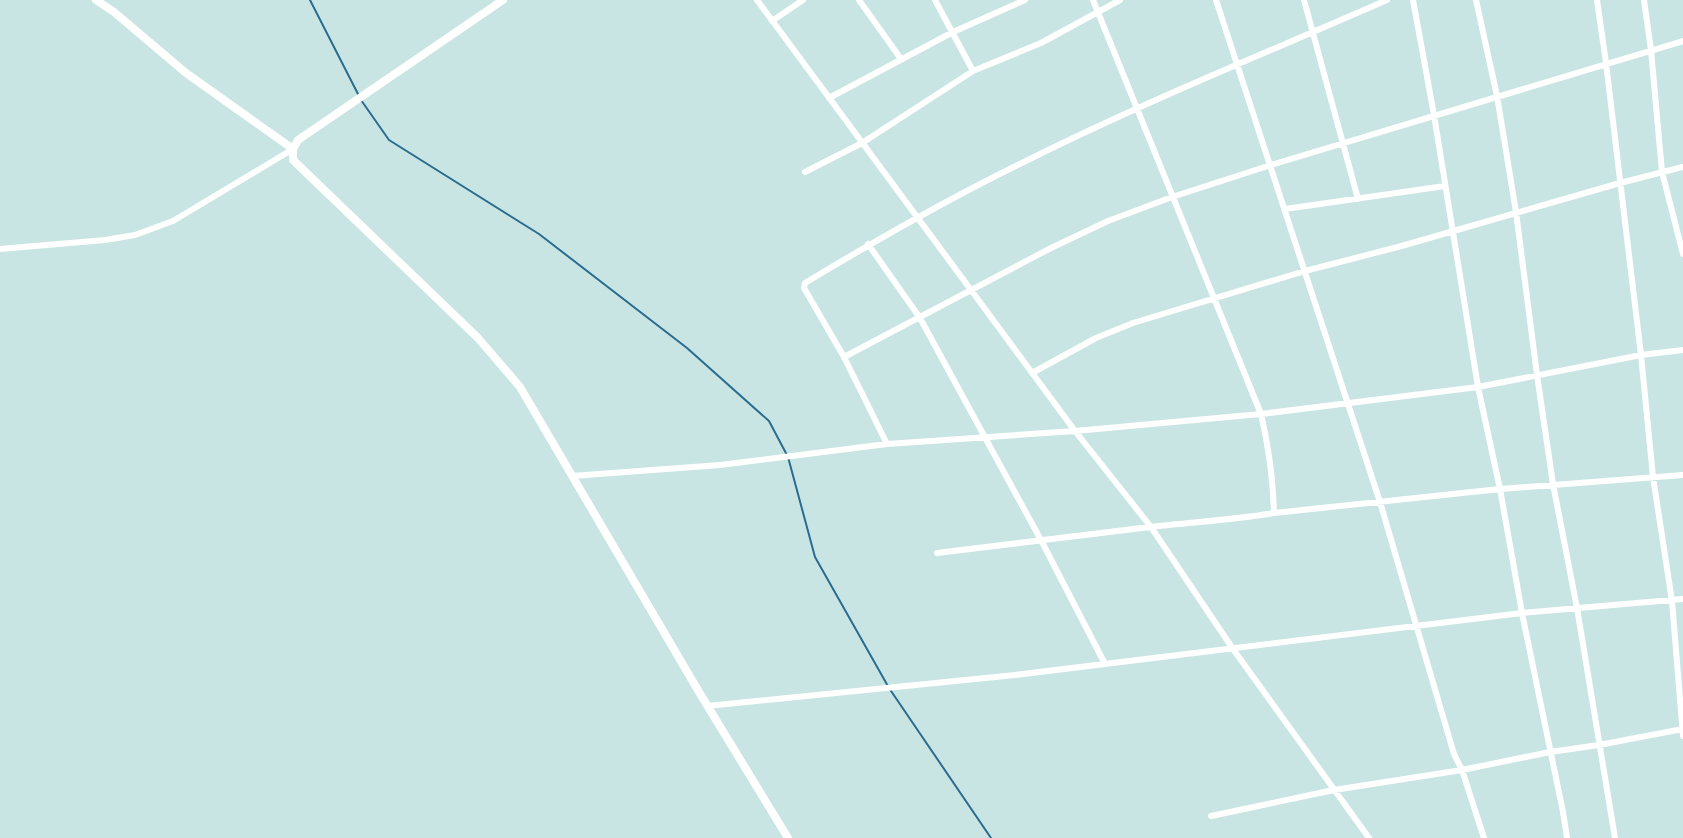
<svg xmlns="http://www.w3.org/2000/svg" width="1683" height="838" viewBox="0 0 1683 838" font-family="Inter,sans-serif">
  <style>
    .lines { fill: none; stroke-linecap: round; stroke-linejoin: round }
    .stream { stroke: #2a6c90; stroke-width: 2 }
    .street { stroke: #fff; stroke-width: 6 }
    .secondary { stroke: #fff; stroke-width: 8 }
  </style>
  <rect width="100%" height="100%" fill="#c8e5e3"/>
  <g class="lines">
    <!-- stream -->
    <path class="stream" d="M310 0 359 96
      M361 100 389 140 539 234 687 348 769 421 788 457 815 557 889 688 991 838"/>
    <!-- street -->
    <path class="street" d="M757 0 1075 431 1151 527 1233 649 1369 838
      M859 0 901 59
      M935 0 973 71
      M1093 0 1261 414C1269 448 1273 478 1274 513
      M1216 0 1380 502 1454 754 1462 770 1484 838
      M1304 0 1358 199
      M1413 0 1434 115 1478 387 1500 489 1522 613 1563 812 1567 838
      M1476 0 1497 96 1516 212 1537 375 1553 484 1577 608 1615 838
      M1597 0 1606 63 1641 355 1653 477 1672 601 1683 736
      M1644 0 1651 50 1662 172 1683 254
      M772 21 803 0
      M829 98 953 32 1025 0
      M805 172 862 143 973 71 1041 43 1120 0
      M1285 209 1445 186
      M868 244 920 318 1042 542 1105 664
      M0 249 105 240 135 235 173 221 293 149
      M844 357 1051 248 1108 221 1172 197 1271 165 1683 41
      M1032 373 1096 338 1133 323 1305 271 1398 247 1620 183 1683 167
      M887 444 844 357 804 288 805 283C878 239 953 196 1030 159 1147 101 1268 52 1387 0
      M572 476 720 465 887 444 1075 431 1261 414 1478 387 1641 355 1683 350
      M937 553C1008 545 1079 536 1150 527 1191 522 1233 520 1274 513L1500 489 1683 475
      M707 706 1015 675 1522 613 1683 599
      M1211 816 1334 790 1462 770 1550 752 1599 745 1683 729"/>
    <!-- secondary -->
    <path class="secondary" d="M96 0 114 12 186 73 293 149
      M503 0 298 140 293 149V160L478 338 520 387 699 692 788 838"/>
  </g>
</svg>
